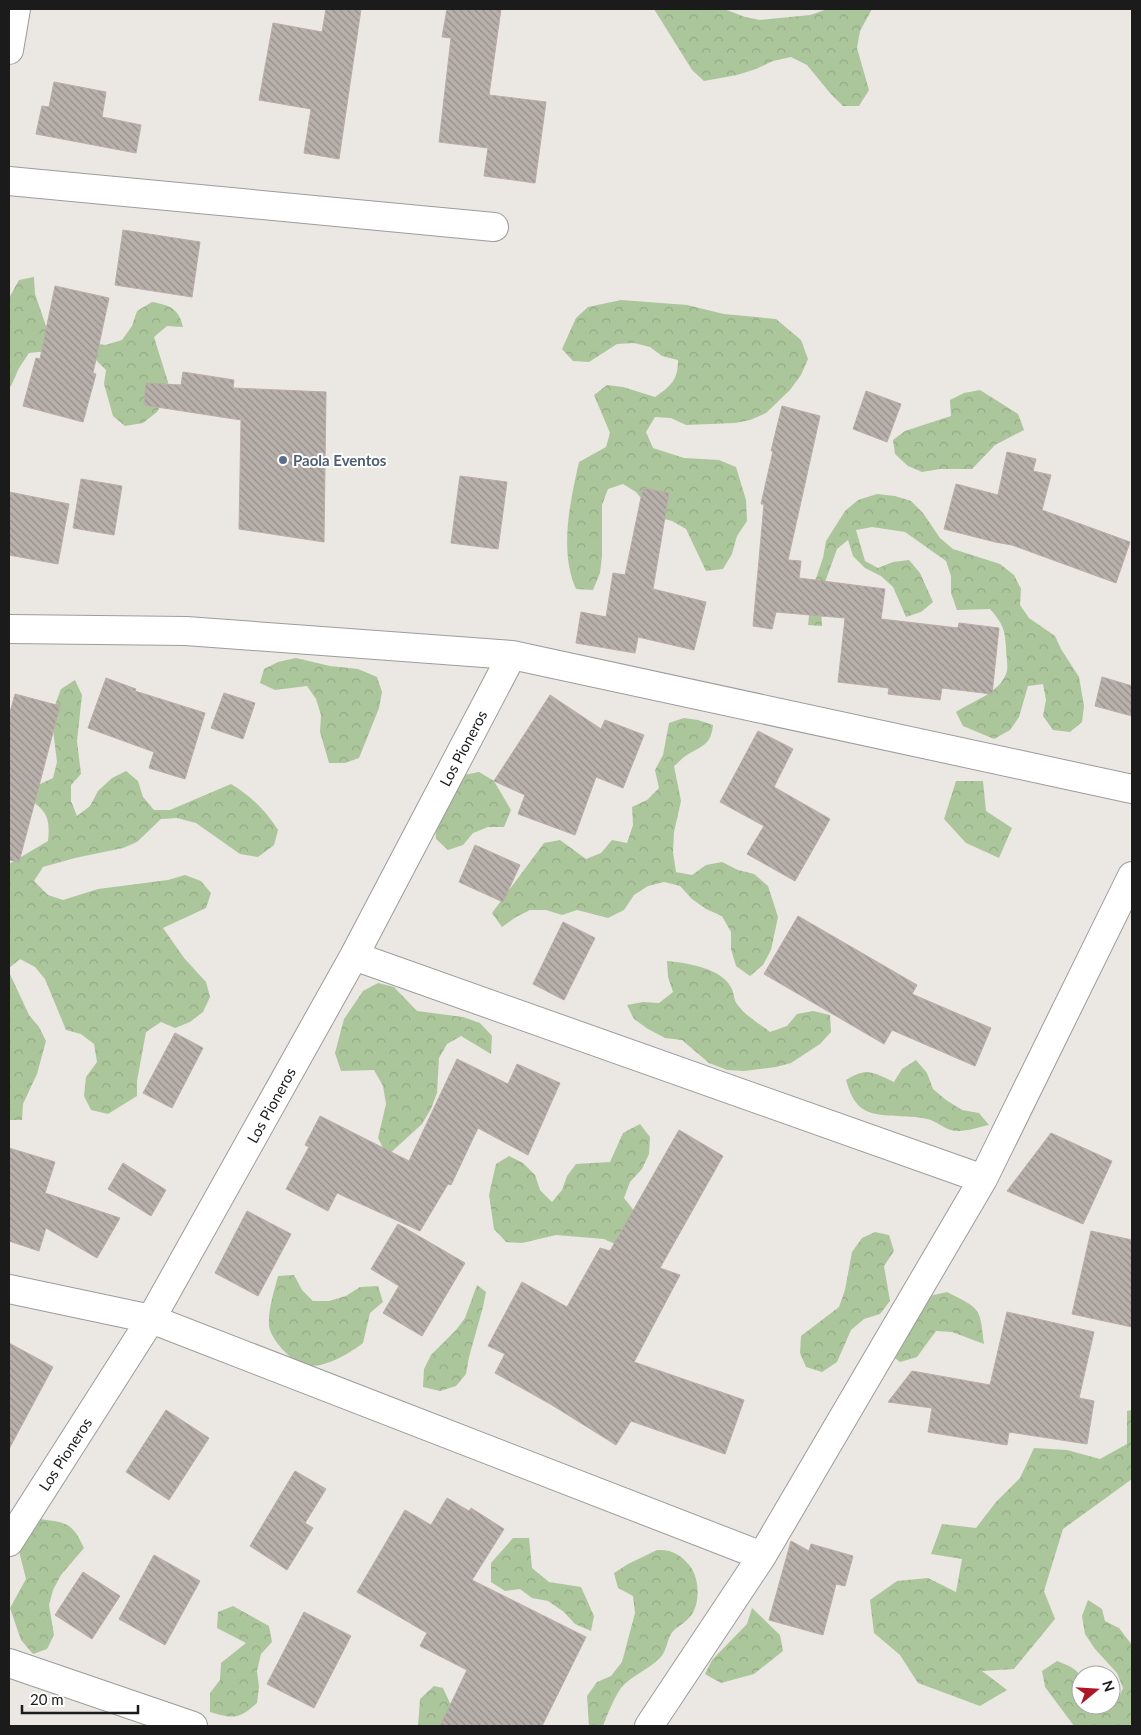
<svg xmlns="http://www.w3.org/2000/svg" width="1141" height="1735" viewBox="0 0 1141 1735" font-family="Lato,sans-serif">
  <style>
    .forest { fill: url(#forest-crowns) }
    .building { fill: url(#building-back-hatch); stroke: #bbada6 }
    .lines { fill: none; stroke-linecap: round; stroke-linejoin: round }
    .street-casing { stroke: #9c9c9c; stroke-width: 30 }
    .street { stroke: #fff; stroke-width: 28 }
    .service-dot { fill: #5c6f8a; stroke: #fff; stroke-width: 2 }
    .labels { text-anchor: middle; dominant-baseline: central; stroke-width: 4; stroke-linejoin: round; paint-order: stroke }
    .service-label { font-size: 15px; font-weight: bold; fill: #4e5e75; stroke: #fff; text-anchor: start }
    .street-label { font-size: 15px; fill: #1b1b1b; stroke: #fff }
  </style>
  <defs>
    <pattern id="forest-crowns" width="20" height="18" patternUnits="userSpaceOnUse" patternTransform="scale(1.25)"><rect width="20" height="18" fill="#acc69b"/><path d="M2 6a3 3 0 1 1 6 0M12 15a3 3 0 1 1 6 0" fill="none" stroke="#93aa85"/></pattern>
    <pattern id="building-back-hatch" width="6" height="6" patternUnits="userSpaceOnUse" patternTransform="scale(1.25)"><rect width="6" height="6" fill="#b8b0ab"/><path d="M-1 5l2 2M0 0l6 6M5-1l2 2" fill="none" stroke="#958e8a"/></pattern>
  </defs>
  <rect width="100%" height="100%" fill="#ebe7e2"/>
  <!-- forest -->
  <path class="forest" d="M654 9H724L745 17 760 20 810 15 828 9H872L860 31 857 48 869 90 859 106H843L830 93 807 65 791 57 773 61 756 69 737 75 704 81 692 70Z
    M34 277 35 294 46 326 57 337 105 345 122 340 132 326 137 311 152 302C170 305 179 309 183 327L167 326 154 337 168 382 165 398 157 412 143 423 125 426 113 416 104 384 106 370 95 359 48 351 29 353 19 368 11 386 9 387V298L19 280Z
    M621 300 687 305 724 314 776 319 801 340 808 359 801 375 790 390 766 413 750 420 735 423 686 425 671 418 655 417 646 432 653 448 684 458 719 460 736 467 746 500 747 521 737 536 732 554 723 569 706 571 686 529 672 521 657 517 636 492 623 484 608 489 602 505V556L600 573 593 590 576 589C559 551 570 502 579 462L606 447 610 433 594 395 607 385 623 387 655 397C671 386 678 380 678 360L662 356 650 347 634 343 617 344 589 362 573 361 562 349 576 318 588 307Z
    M980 390 1018 414 1024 430 995 445 972 469H940L922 472 908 466 895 454 893 440 905 431 951 416 950 400 964 393Z
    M877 494 895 496 911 501 923 513 940 538 953 549 1000 564 1014 575 1021 589 1020 605 1029 618 1055 636 1061 649 1079 677 1084 706 1082 722 1070 732 1053 730 1043 716 1046 700 1043 684 1028 686 1019 717 1010 730 994 739 963 726 956 712C972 701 1001 693 1007 671 1008 664 1006 654 1006 647 1005 628 1002 623 990 609L957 610 951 593V576L946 561 905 532 872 527 856 530 865 561 878 568 893 562 909 560 920 573 933 602 921 612 906 617 893 587 881 576 865 568 853 556 848 540 837 549 820 596 822 626 808 625 812 590 823 558 826 541 845 511 858 500Z
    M296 658 330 666 358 669 377 677 382 692 379 708 359 758 345 763H329L320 732 321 715 316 699 307 686 275 690 260 683 264 669 278 662Z
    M75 680 82 695 77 741 81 774 71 785V801L77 816 90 806 98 791 112 778 126 771 138 781 143 797 154 810H170L231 784C251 796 266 811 278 830L274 845 258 857 240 854 196 823 177 818 161 819 137 842 123 848 75 858 43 867 34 881 48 895 63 900 98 889 168 880 185 875 201 881 211 893 206 908 163 928 184 958 206 982 210 997 203 1012 190 1022 175 1028 161 1022 146 1032 137 1081V1096L108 1114 91 1110 84 1096 86 1077 97 1062 94 1044 81 1034 66 1030 45 979 35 967 20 959 9 968V864L48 841C50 819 48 813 31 800L38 785 53 778 57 762 52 722 55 705 61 689Z
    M684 718 698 720 713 725C711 746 701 746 687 755 682 758 678 763 674 766L681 801 674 832 673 852 676 872 692 875 706 865 722 862 738 870 754 874 768 886 778 917 771 950 763 965 750 976 736 966 731 949V932L722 916 706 909 692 899 680 886 664 882 648 886 634 895 624 910 608 918 577 910 562 915 546 910H530L516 917 502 927 492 913 544 843 560 840 586 859 601 853 612 840 627 843 633 825 632 807 647 800 659 788 655 770 663 755 669 723Z
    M479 772 494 781 511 810 504 827H488L473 833 463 845 448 850 436 839 435 818 464 775Z
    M956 781H983L986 811 1012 828 999 858 966 843 944 819Z
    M667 961C688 963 722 968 732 989 734 994 734 1000 737 1004 744 1015 760 1024 770 1032L787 1026 797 1014 813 1011 830 1015 831 1032 820 1044 791 1063 776 1067 744 1071 727 1070 709 1063 682 1040 665 1038 648 1029 634 1019 627 1005 643 1002 659 1003 673 992 668 977Z
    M9 972 29 1015 39 1027 46 1041 37 1074 23 1104 22 1120H9Z
    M378 983 394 987 417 1011 463 1017 480 1023 492 1036 491 1054 461 1036 447 1044 439 1058 437 1093 431 1109 422 1124 387 1156 378 1138 386 1104 383 1086 374 1070 341 1071 335 1053 344 1019 363 991Z
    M916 1060 927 1073 933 1089 946 1100 962 1110 979 1113 989 1125C979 1127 968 1131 959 1131 946 1132 938 1121 927 1119 908 1114 877 1119 863 1109 853 1103 849 1090 846 1080 866 1067 873 1072 894 1082L902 1069Z
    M640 1124 650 1137 649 1154 642 1169 630 1182 624 1198 646 1226 619 1246 604 1239 556 1235 522 1243 506 1242 494 1229 489 1195 496 1164 509 1156 523 1163 535 1175 540 1190 552 1202 562 1190 567 1176 576 1164 610 1162 623 1133Z
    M875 1232 889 1235 894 1251 884 1266 890 1301 880 1314 864 1319 851 1330 837 1362 822 1372 806 1367 800 1353 801 1336 839 1307 845 1290 852 1252 862 1238Z
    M294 1275 302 1290 313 1301H329L346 1296 360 1287 378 1286 383 1302 370 1313 363 1343C349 1354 322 1370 303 1365 296 1363 288 1355 282 1349 277 1343 270 1334 269 1326 268 1309 274 1292 278 1276Z
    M477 1285 486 1292 483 1307 469 1357 466 1374 456 1386 440 1391 423 1387 424 1369 431 1355 456 1330 465 1318Z
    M947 1292C980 1309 980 1306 984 1344L952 1332 936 1331 917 1357 900 1362 887 1352 929 1296Z
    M1132 1410V1479L1063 1529 1044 1591 1055 1619 1014 1669 982 1671 1007 1690 980 1706 918 1683 900 1655 874 1633 870 1600 897 1581 928 1578 956 1592 962 1559 931 1554 942 1524 976 1528 996 1502 1020 1478 1034 1448 1067 1450 1100 1459 1127 1444V1411Z
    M40 1519C67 1523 72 1522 84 1548L61 1575 53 1590 49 1605 54 1635 47 1649 33 1654 21 1640 10 1608 26 1579 18 1547 27 1531Z
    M513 1538H529L532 1568 549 1582 581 1587 594 1616 591 1631 575 1624 564 1612 548 1601 532 1598 520 1589 505 1591 491 1582V1563Z
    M657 1550C672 1549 681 1555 690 1566 700 1579 701 1607 688 1619 682 1625 676 1627 671 1634 667 1641 666 1652 660 1658 649 1669 631 1676 621 1688 613 1700 608 1713 603 1726H589L587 1696 597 1682 611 1676 622 1662 635 1613 633 1596 618 1588 614 1573 628 1564Z
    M1088 1600 1102 1609 1105 1621 1119 1628 1132 1645V1723L1129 1726H1074L1045 1687 1042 1671 1057 1661C1086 1672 1081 1676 1081 1705H1097L1099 1708 1116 1704 1123 1688 1117 1673 1095 1649 1085 1634 1082 1616Z
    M233 1606 269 1626 272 1642 261 1654 257 1671 259 1687 257 1703C239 1719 233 1719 210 1712V1693L220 1680 221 1663 246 1643 217 1628 218 1612Z
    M752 1608 780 1635 783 1651 754 1674 721 1683 705 1674 712 1660 747 1624Z
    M434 1686 443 1688 450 1703V1720L446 1726H418L420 1699Z"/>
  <!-- building -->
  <path class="building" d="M326 9H361L339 159 304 153 311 109 259 100 273 23 322 32Z
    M447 9H501L489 95 546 102 535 183 484 176 488 148 439 142 451 38 442 37Z
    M54 82 106 92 102 117 141 125 136 153 36 134 42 106 49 107Z
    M123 230 200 242 192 297 115 285Z
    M55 286 109 298 93 373 96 374 83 422 23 406 36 358 40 359Z
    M183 372 234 380 233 388 326 392 324 542 239 529 241 420 144 405 146 383 181 385Z
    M866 391 901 404 887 442 853 429Z
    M782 406 820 416 788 560 801 561 799 578 885 589 881 619 958 628 959 623 999 628 992 694 942 688 940 700 888 694 889 688 838 682 845 618 776 612 772 629 753 626 764 504H761L773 451H771Z
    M1007 452 1036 459 1033 471 1051 475 1042 510 1130 542 1116 583 1012 545 995 542 944 529 956 484 998 495Z
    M460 476 507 482 498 549 451 543Z
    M81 479 122 486 114 535 73 528Z
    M643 488 669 493 653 589 706 602 694 650 638 637 635 653 576 643 581 612 606 617 613 573 625 575Z
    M9 492 69 504 58 564 9 555Z
    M1102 677 1132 686V716L1095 706Z
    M106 678 136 689 135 691 205 713 185 779 149 768 154 752 88 728Z
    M224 693 255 703 243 739 211 728Z
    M15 694 60 706 19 862 9 860V716Z
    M550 695 601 729 605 720 644 735 623 788 596 777 575 835 518 814 525 795 494 781Z
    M758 731 793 749 774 787 830 819 795 881 747 854 764 826 720 802Z
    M475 845 520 865 503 902 459 882Z
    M798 916 917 985 912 994 991 1028 975 1066 892 1030 884 1044 764 974Z
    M563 922 595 938 564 1000 533 984Z
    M175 1033 203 1048 172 1108 143 1093Z
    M457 1059 508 1084 517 1064 560 1083 528 1155 478 1128 451 1185 448 1184 420 1231 337 1193 328 1211 286 1189 309 1147 305 1145 320 1116 409 1161Z
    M679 1130 723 1156 660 1268 680 1275 634 1362 744 1400 725 1454 631 1421 616 1445 552 1405 495 1373 505 1354 488 1346 522 1282 567 1307 600 1248 610 1251Z
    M1051 1133 1112 1161 1083 1224 1007 1191Z
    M9 1148 55 1162 45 1193 120 1218 97 1258 46 1228 39 1251 9 1241Z
    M123 1163 166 1190 151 1216 108 1189Z
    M247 1211 291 1234 258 1296 215 1273Z
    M398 1224 465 1263 422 1336 383 1313 399 1286 371 1269Z
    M1091 1231 1132 1240V1327L1072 1314Z
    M1007 1312 1094 1332 1079 1398 1094 1401 1087 1444 1009 1432 1007 1445 928 1432 932 1408 888 1402 912 1371 990 1385Z
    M9 1343 53 1367 9 1449Z
    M166 1410 209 1438 169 1500 126 1472Z
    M295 1471 326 1489 305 1523 313 1528 287 1570 250 1546Z
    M447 1498 469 1511 471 1508 504 1529 472 1580 586 1637 542 1726H440L467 1670 420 1646 427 1633 357 1592 405 1510 431 1525Z
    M791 1541 809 1551 811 1544 853 1556 845 1586 836 1584 823 1635 769 1620Z
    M154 1555 200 1581 165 1645 119 1619Z
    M83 1572 120 1596 92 1639 55 1615Z
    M304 1612 351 1636 314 1708 267 1684Z"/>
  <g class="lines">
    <!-- street casing -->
    <g class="street-casing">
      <path id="street" d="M9 50 16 9
        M9 181 494 227
        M9 629 186 631 512 655 1132 789
        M354 956 983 1179
        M9 1289 151 1319 762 1556
        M9 1542 151 1319 354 956 512 655
        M9 1663 193 1726
        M649 1726 762 1556 983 1179 1132 876"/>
    </g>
    <!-- street -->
    <use href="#street" class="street"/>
  </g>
  <!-- markers -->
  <circle class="service-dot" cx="283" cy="460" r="5"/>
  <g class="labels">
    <!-- service labels -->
    <g class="service-label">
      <text x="293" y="460">Paola Eventos</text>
    </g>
    <!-- street labels -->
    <g class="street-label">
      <text transform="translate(463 748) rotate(-62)">Los Pioneros</text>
      <text transform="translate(271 1105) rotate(-61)">Los Pioneros</text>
      <text transform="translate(65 1454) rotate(-57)">Los Pioneros</text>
    </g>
  </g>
  <!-- border -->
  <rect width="1141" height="1735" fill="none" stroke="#1b1b1b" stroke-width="20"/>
  <!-- north arrow -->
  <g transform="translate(1096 1690) rotate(72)"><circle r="24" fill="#ffffff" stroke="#a4a4a4"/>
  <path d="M0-4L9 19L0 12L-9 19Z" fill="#af1726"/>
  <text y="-8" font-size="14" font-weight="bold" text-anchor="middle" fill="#1b1b1b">N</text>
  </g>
  <!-- scale -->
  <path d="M22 1705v8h116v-8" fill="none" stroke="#1b1b1b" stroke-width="2.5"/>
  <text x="30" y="1705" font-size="15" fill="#1b1b1b" stroke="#ffffff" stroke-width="4" paint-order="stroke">20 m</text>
</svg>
